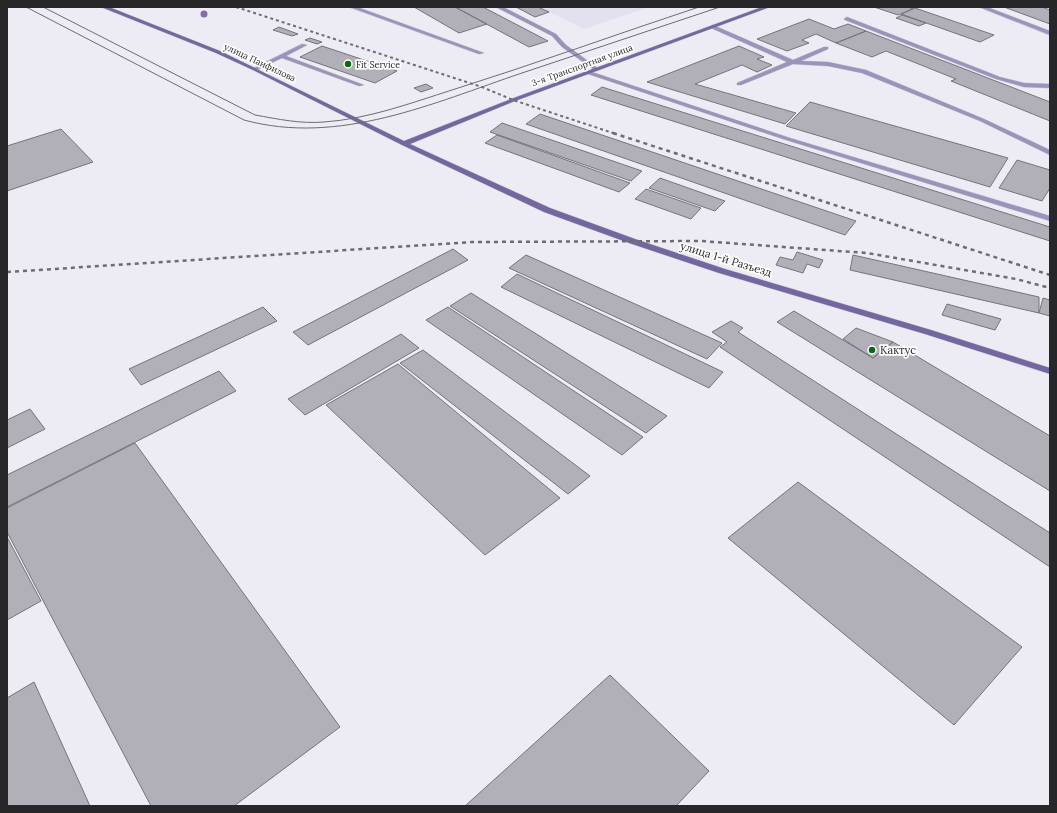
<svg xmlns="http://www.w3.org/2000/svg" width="1057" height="813" viewBox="0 0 1057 813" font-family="Lora,serif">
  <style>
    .built { fill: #e3e0f0 }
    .building { fill: #b1afb8; stroke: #75747c }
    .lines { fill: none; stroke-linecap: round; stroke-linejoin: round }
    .lane-casing { stroke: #c9c8cf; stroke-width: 1 }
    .secondary-casing { stroke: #c9c8cf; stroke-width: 1 }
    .lane { fill: #9b93bb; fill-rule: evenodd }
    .secondary { fill: #7467a0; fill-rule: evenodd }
    .tram { stroke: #6d6c71; stroke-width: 1 }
    .rail-far1 { stroke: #6d6c71; stroke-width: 2; stroke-dasharray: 3 3; stroke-linecap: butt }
    .rail { stroke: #6d6c71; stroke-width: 2.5; stroke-dasharray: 4 4; stroke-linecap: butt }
    .tree { fill: #886bac }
    .poi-dot { fill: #076914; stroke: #fff; stroke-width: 1.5 }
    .labels { text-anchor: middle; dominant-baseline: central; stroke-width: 3.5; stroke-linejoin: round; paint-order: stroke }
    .far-street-label { font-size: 9px; fill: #272629; stroke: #fff }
    .far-poi-label { font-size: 9px; fill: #272629; stroke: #fff; text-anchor: start }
    .street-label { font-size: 11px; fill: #272629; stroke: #fff }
    .poi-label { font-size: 11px; fill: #272629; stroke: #fff; text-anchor: start }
  </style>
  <rect width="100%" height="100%" fill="#edebf4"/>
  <!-- built -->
  <path class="built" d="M539 7H649L584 29Z"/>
  <!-- building -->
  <path class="building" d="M414 7H455L487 24 459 33Z
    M455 7H483L548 41 529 47Z
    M516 7H538L549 12 535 17Z
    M874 7H908L913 9 898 15Z
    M1004 7H1042L1050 10V24Z
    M915 8 994 35 980 42 901 14Z
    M902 15 926 23 919 26 896 18Z
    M809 19 834 29 848 24 866 31 836 43 816 34 802 40 809 43 787 51 757 39Z
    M279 27 298 34 292 36 273 30Z
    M866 31 1050 102V121L951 81 956 79 886 51 872 57 836 43Z
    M310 38 322 42 317 44 305 40Z
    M322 46 397 71 375 83 300 57Z
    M739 46 764 57 757 59 772 65 757 72 742 65 695 84 796 113 785 124 647 82Z
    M426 84 433 88 421 92 414 88Z
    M602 87 1050 227V241L591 95Z
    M810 102 1008 158 990 187 786 126Z
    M540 114 856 221 845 235 526 124Z
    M502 123 642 171 631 181 490 132Z
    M61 129 93 162 7 191V146Z
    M497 135 630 183 619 192 485 143Z
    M1017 160 1050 170V188L1042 201 999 188Z
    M660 178 725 201 715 211 649 188Z
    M646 189 701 208 691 219 635 199Z
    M453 249 468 260 308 345 293 332Z
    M797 252 823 260 819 268 807 264 803 273 776 265 780 257 793 260Z
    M526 255 722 343 707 359 509 268Z
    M853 255 1039 297V313L850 270Z
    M517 274 723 372 709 388 501 287Z
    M471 293 667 416 646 433 450 306Z
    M1043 298 1050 300V316L1039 313Z
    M947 304 1001 319 995 330 942 315Z
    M263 307 277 321 141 385 129 369Z
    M448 307 643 437 622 455 426 320Z
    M794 311 873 358 893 342 1050 436V491L777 322Z
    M731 321 743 328 738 332 1050 533V567L720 347 727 342 712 332Z
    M856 328 893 342 873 358 843 339Z
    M401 334 419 348 305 415 288 399Z
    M423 350 590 476 568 494 400 363Z
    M398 364 560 498 485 555 326 405Z
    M219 371 236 391 7 507V475Z
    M30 409 45 429 7 448V420Z
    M135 443 340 727 234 806H151L7 532V508Z
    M798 482 1022 647 954 725 728 538Z
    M7 537 41 601 7 620Z
    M610 675 709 771 676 806H465Z
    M34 682 90 806H7V698Z"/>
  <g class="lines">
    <!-- lane casing -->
    <g class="lane-casing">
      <path id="lane" d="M349 7H357L484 53 479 54Z
        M496 7H503L556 34 566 45 599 69 594 70 562 47 552 36Z
        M979 7H987L1050 31V35Z
        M847 17 1000 77 1024 83 1050 84V88L1024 87 996 79 845 20 844 19Z
        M713 25 793 60 824 47H828V49L801 61 828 62 866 70 984 119 1050 150V155L980 121 862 73 828 66 793 64 741 85H737V83L787 62 711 28V26Z
        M302 44 307 45 286 56 364 85 359 86 282 58 257 70 252 69Z
        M585 71H589L790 138 1050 216V221L786 140 585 73Z"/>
    </g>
    <!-- secondary casing -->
    <g class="secondary-casing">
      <path id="secondary" d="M101 7H109L220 51 404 141 511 99 762 7H770L515 101 410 144 550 208 635 239 725 269 931 330 1050 368V374L925 334 719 273 629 243 544 212 402 145 253 70 216 53Z"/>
    </g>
    <!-- lane -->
    <use href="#lane" class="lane"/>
    <!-- secondary -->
    <use href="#secondary" class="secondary"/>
    <!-- tram -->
    <path class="tram" d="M26 7 244 120C339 146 433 103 522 73 588 51 654 29 720 7
      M43 7 255 115C278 119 300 124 324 122 368 119 411 103 452 90 535 64 617 34 699 7"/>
    <!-- rail-far1 -->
    <path class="rail-far1" d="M236 7 482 87 513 100 616 134"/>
    <!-- rail -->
    <path class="rail" d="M613 133 1050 275
      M7 272 472 242 701 241 867 253 1016 279 1050 288"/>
  </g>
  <!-- trees -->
  <circle class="tree" cx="204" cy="14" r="3.5"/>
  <!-- markers -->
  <g class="poi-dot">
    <circle cx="348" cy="64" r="4"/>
    <circle cx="872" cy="350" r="4"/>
  </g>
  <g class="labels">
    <!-- far-street labels -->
    <g class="far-street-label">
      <text transform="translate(260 62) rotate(25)">улица Панфилова</text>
      <text transform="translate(582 65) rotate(-20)">3-я Транспортная улица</text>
    </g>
    <!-- far-poi labels -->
    <g class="far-poi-label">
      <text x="356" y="64">Fit Service</text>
    </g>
    <!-- street labels -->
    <g class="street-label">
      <text transform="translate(726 259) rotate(17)">улица 1-й Разъезд</text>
    </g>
    <!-- poi labels -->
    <g class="poi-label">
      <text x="880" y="350">Кактус</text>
    </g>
  </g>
  <!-- border -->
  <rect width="1057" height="813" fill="none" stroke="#272629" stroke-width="16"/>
</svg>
